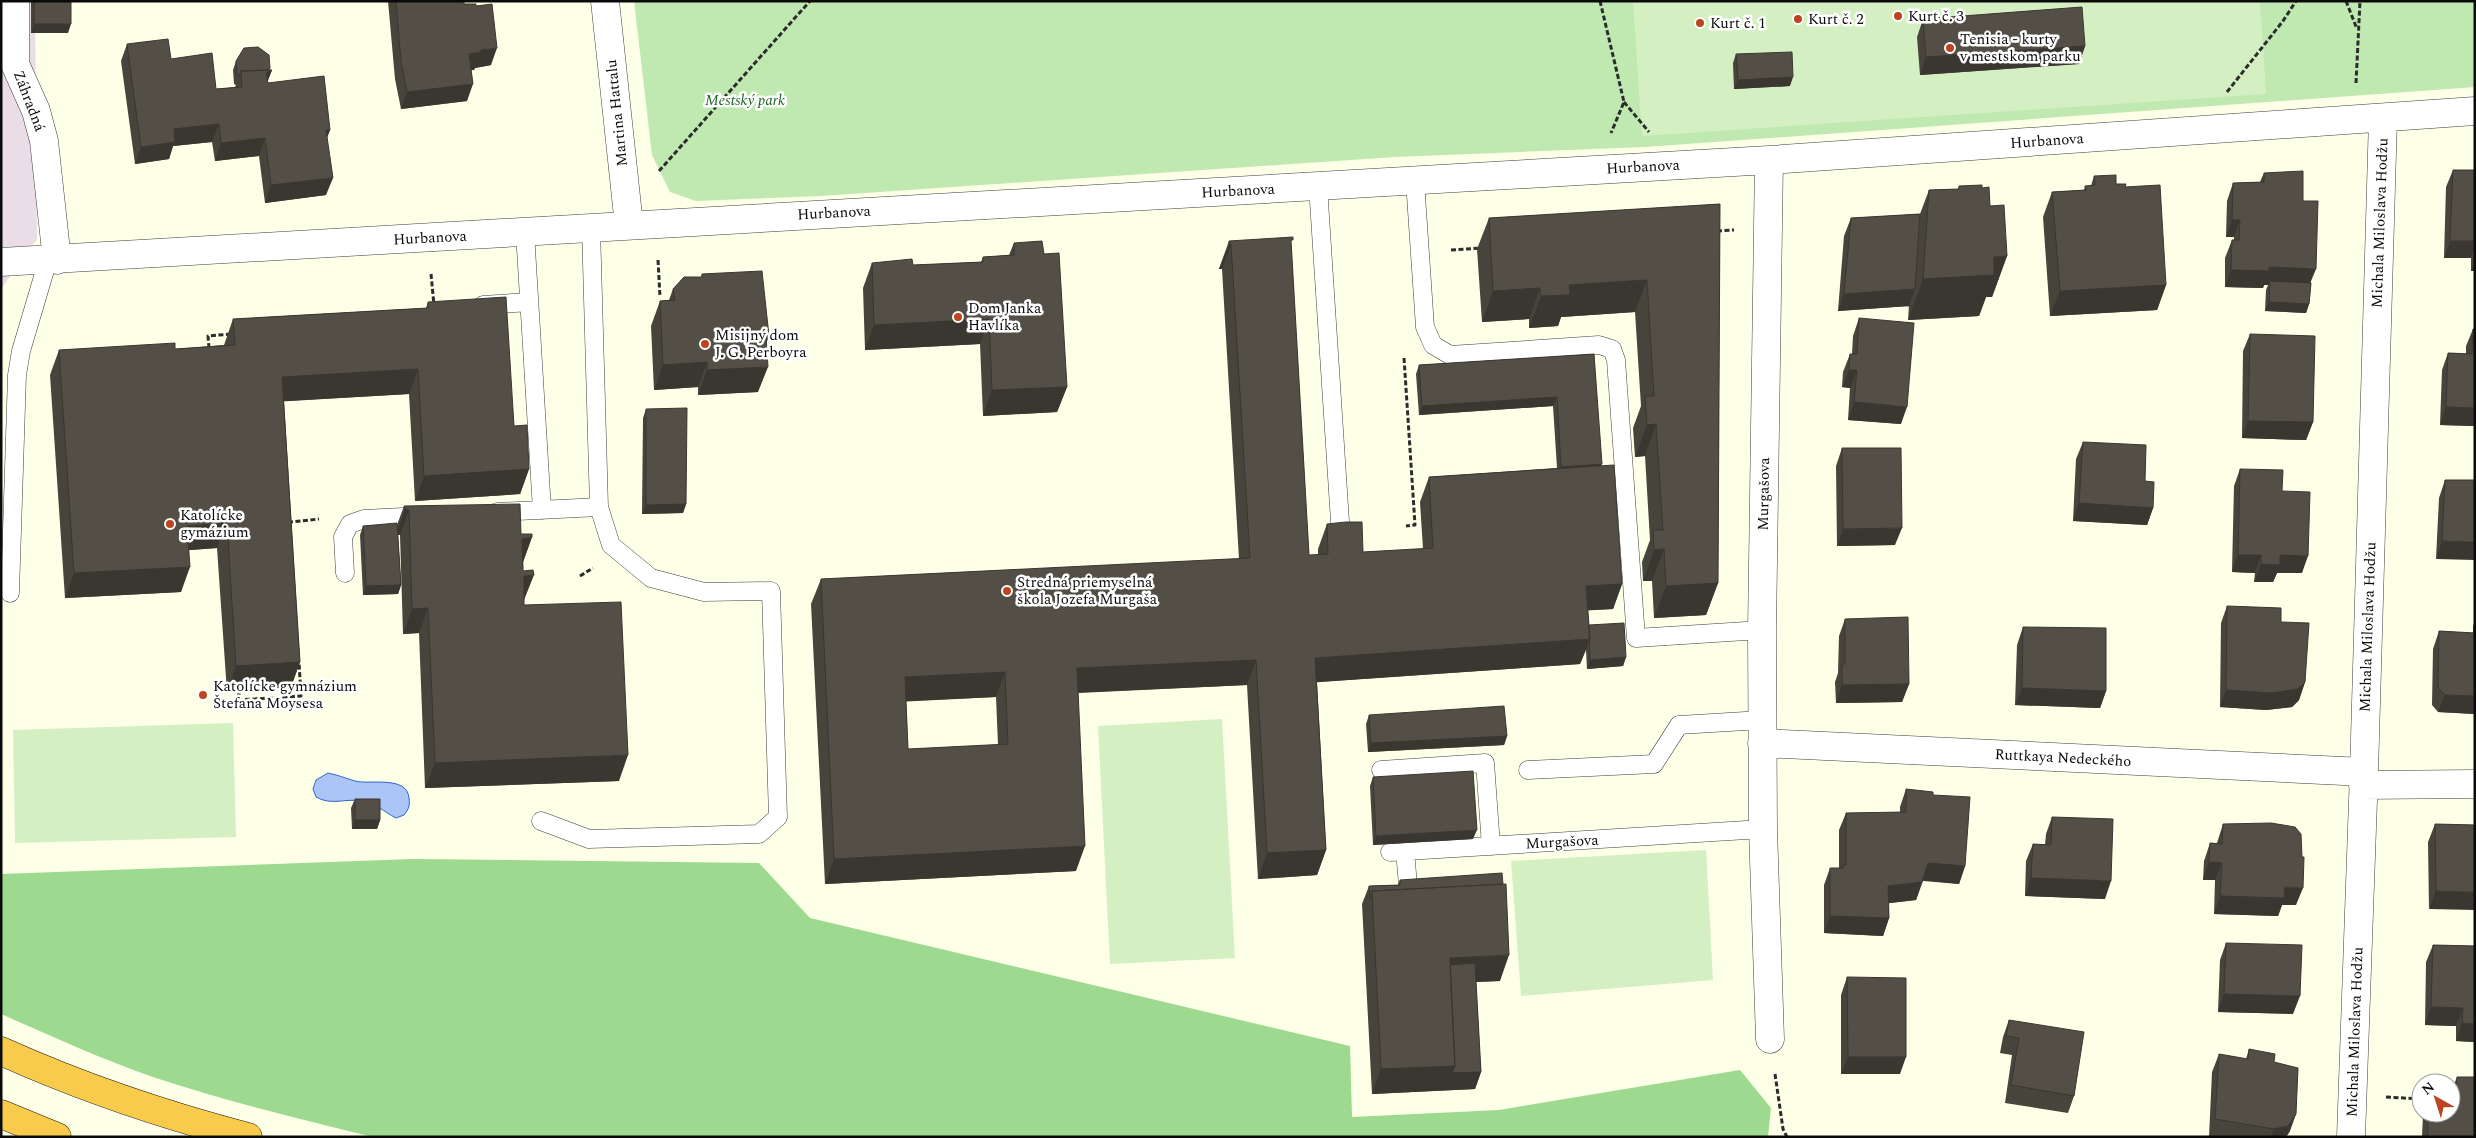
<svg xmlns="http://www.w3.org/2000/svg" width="2476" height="1138" viewBox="0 0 2476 1138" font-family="Spectral,serif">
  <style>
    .industrial { fill: #eadde8 }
    .green { fill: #bfe9b1 }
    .forest { fill: #9dda90 }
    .pitch { fill: #d4f0c3 }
    .water { fill: #abc5f7; stroke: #3164d0 }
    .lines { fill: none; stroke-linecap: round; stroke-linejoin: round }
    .service-casing { stroke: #3d3d3d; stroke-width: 19 }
    .minor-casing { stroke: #3d3d3d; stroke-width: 29 }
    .motorway-casing { stroke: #1b1b1b; stroke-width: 29 }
    .path { stroke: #2c2c2c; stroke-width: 3; stroke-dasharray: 5 2.5; stroke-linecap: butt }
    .service { stroke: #fff; stroke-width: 18 }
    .minor { stroke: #fff; stroke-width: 28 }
    .motorway { stroke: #f8cb4c; stroke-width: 28 }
    .wall { fill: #47443c; fill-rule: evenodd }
    .shaded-wall { fill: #3a3731 }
    .building { fill: #534f46; stroke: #3a3731; fill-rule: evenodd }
    .poi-dot { fill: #bc4420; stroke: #fff; stroke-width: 2 }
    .labels { text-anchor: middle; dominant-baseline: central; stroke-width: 5; stroke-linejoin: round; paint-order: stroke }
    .poi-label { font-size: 15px; fill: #0a0a0a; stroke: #fff; text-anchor: start }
    .park-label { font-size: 15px; font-style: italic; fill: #1a6220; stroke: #fff }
    .street-label { font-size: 15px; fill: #0a0a0a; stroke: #fff }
  </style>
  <rect width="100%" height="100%" fill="#fdffe7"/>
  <!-- industrial -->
  <path class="industrial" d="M1 1H35L37 239 1 289Z"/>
  <!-- green -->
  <path class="green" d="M634 1H2475V87L1645 147 1395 157 821 196 696 201 670 192 652 155Z"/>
  <!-- forest -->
  <path class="forest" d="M413 859 759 863 810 918 1350 1046 1352 1117 1499 1110 1740 1070 1771 1108 1768 1137H373C299 1119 225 1101 153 1077 101 1059 51 1036 1 1014V874Z"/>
  <!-- pitch -->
  <path class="pitch" d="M1633 1H2260L2266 94 1642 136Z
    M1222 719 1235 958 1110 964 1098 726Z
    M233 723 236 837 15 843 13 730Z
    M1706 850 1713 980 1521 996 1511 861Z"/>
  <!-- water -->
  <path class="water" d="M328 773C338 775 345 778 355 781 370 785 407 775 409 798 410 805 409 809 404 815L396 818C384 812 376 803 361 801 344 798 332 806 316 797L313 789 316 780Z"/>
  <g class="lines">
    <!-- service casing -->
    <g class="service-casing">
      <path id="service" d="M1415 181 1425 327 1433 345 1450 355 1599 345 1612 349 1616 360 1636 638 1762 630
        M1318 186 1341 537
        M525 232 542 510
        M483 305 529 302
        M497 512 599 507
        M345 573 343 537 350 524 364 519 423 516
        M10 593 17 375 21 351 48 260
        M1381 770 1485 763 1491 846
        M1528 770 1654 764 1679 725 1762 720
        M541 821 589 839 759 834 778 817 771 591 704 592 651 578 611 545 599 507 591 228
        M1405 851 1409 896
        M1390 852 1763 829"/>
    </g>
    <!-- minor casing -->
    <g class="minor-casing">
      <path id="minor" d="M15 1V64L36 111 44 141 57 260
        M605 1 629 225
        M1769 160 1762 630 1763 829 1770 1039
        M1 262 1769 160 2475 111
        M1762 743 2364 772
        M2363 785 2475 784
        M2351 1137 2364 772 2383 118"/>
    </g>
    <!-- motorway casing -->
    <g class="motorway-casing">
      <path id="motorway" d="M1 1051C81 1087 164 1115 248 1137
        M1 1114 57 1137"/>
    </g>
    <!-- path -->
    <path class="path" d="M1600 1 1624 102 1611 133
      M2346 1 2357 29
      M2356 83 2360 1
      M2227 92 2283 21 2296 1
      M1624 102 1649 132
      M659 171 810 1
      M1717 231 1734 230
      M1451 250 1482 248
      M658 260 660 297
      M431 274 434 305
      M209 348 208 336 231 334
      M1404 358 1415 525 1406 526
      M290 524V522L319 519
      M580 576 593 568
      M239 691V700L301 696 299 662
      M1775 1074 1783 1129 1787 1137
      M2386 1097 2421 1099"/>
    <!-- service -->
    <use href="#service" class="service"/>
    <!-- minor -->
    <use href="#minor" class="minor"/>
    <!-- motorway -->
    <use href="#motorway" class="motorway"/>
  </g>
  <!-- wall -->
  <path class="wall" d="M31 1H71L68 33H31Z
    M388 1H464V4L476 6 491 65 475 68 474 70H471L467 101 401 109 395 79Z
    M1923 19 2085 46 2079 64 1920 75 1917 37Z
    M127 44 171 59 216 89 235 87 236 85 234 84 233 70 236 61 269 70H272L267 82 330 130 327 137 326 195 265 203 259 156 215 161 212 142 173 146 169 159 135 164 121 61Z
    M1736 54 1790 86 1734 89 1733 63Z
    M2453 170H2475V271H2471V258H2444L2446 187Z
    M2264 173 2303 201 2311 283 2309 304 2306 313 2265 311 2266 290 2268 285H2264L2263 288 2225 287V258L2232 240H2234V237H2226L2227 201 2233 183 2260 182Z
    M2094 176 2125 187 2166 285 2157 310 2050 316 2043 217 2052 192 2084 190 2085 186H2091Z
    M1959 186 1982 188 1990 206 2007 256 1992 297H1986L1979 316 1908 320 1909 305V306L1838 311 1844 236 1851 218 1920 214 1929 190 1958 189Z
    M1720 204 1718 583 1706 615 1654 618 1652 581H1643L1642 562 1650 540 1645 456 1635 457 1633 428 1641 406 1635 312 1561 317 1558 326 1529 328V319L1482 322 1477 249 1489 218Z
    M1229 241 1291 245 1309 555H1318V549L1327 524 1363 552 1423 549 1420 502 1429 477 1557 468 1553 406 1419 415 1416 374 1419 365 1594 354 1601 466 1622 584 1613 609 1588 610 1589 625 1626 657 1623 666 1587 669 1586 650 1580 664 1317 682 1326 850 1317 875 1258 879 1247 685 1078 693 1076 871 825 884 811 604 821 579 1239 559 1222 269H1219L1220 266ZM996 697 998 745 908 749 906 701Z
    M1014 243 1044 254 1067 387 1057 412 983 416 980 344 865 350 863 288 872 263 913 265 981 262 983 257 1009 255Z
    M702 274 769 336 766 344 758 392 698 395V387L654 390 651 326 660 301 669 300 673 289 701 277Z
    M428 302 514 426 529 469 520 494 415 501 409 394 284 401 300 662 291 687 227 692 217 548 189 550 181 592 65 598 50 375 59 350 175 349 224 345 233 319 426 308Z
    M1859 318 1901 424 1848 420 1850 388 1842 387 1843 372 1850 354H1852L1853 336Z
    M2473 329H2475V426L2440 425 2442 370 2448 353 2466 354V346Z
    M2250 334 2313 422 2306 440 2242 438 2243 351Z
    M646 409 686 504 683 513 642 514 643 418Z
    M2083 442 2145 481 2153 508 2147 525 2073 521 2076 459Z
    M1842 448 1895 545 1837 546 1836 466Z
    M2240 469 2282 491 2302 573H2277L2273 582H2254L2255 573 2232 572 2234 486Z
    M2445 480H2475L2436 559 2439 498Z
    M404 506 532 537 523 562 524 605 619 781 425 788 419 633 403 634 400 535H398L401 585 398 594 363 595 360 535 363 526 397 525Z
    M2227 606 2281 622 2305 682 2299 700 2292 707 2266 710 2220 707 2221 623Z
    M1845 619 1909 684 1902 702 1836 703 1835 682 1838 673 1839 636Z
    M2475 622V714L2438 712 2432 705 2433 649 2439 631 2473 633V626Z
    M2023 627 2106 691 2100 708 2015 705 2017 645Z
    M1369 715 1507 736 1504 745 1368 752 1366 724Z
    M1373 777 1473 839 1373 845 1370 786Z
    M1906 789 1933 795 1965 866 1959 884 1923 881 1916 900 1889 903V918L1883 936 1824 933V885L1830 868H1839V830L1846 813 1900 812V807Z
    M355 799 380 820 377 829H352L351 808Z
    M2052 817 2105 899 2025 896 2026 861 2033 844 2045 845 2046 834Z
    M2223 824 2296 905H2282L2278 916 2214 914 2215 880H2203L2204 861 2210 843H2217Z
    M2435 824 2475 825 2429 909 2428 842Z
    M1400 880 1500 981 1476 982 1481 1072 1475 1089 1372 1094 1362 904 1369 886 1398 885Z
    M2226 943 2293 1014 2218 1012 2220 960Z
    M2433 945 2475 946V1042L2456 1041V1026L2425 1025 2426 962Z
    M1847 977 1900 1074H1841V995Z
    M2009 1020 2074 1096 2068 1113 2005 1103 2012 1055 2000 1053 2003 1037Z
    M2249 1049 2274 1062 2290 1131 2286 1137H2209L2212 1072 2219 1054 2246 1059Z
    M2457 1077 2475 1137H2422L2423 1113H2451L2453 1087Z"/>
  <!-- shaded-wall -->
  <path class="shaded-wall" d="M34 24H71L68 33H31Z
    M2085 46 2079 64 1920 75 1926 57Z
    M497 48 491 65 475 68 474 70 463 71 469 54 481 50Z
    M272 70 265 88 266 73Z
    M1793 77 1790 86 1734 89 1738 80Z
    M473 84 467 101 401 109 407 92Z
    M219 124 212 142 173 146 169 159 135 164 141 147 174 129Z
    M326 130H330L323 148Z
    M265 138 259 156 215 161 221 143Z
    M333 178 326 195 265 203 271 185Z
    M2232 220H2240L2234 237H2226Z
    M2450 241H2475V248L2471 258H2444Z
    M1229 244H1231L1222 269H1219Z
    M2007 256 1992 297H1986L1979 316 1908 320 1923 279 1994 257Z
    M2475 262V271H2471Z
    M2269 267 2316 269 2309 286 2270 281 2268 285H2264L2263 288 2225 287 2231 270Z
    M1647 280 1635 312 1561 317 1558 326 1529 328 1541 296 1569 285Z
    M2166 285 2157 310 2050 316 2060 291Z
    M1540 288 1529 319 1482 322 1493 291Z
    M1915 289 1909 306 1838 311 1844 294Z
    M2269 302 2309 304 2306 313 2265 311Z
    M989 319 980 344 865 350 874 325Z
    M707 362 698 387 654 390 663 365Z
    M768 367 758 392 698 395 707 370Z
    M418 369 409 394 273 402 282 377Z
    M1849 370H1857L1850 388 1842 387Z
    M1067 387 1057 412 983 416 992 390Z
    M1557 397 1553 406 1419 415 1422 406Z
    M1854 402 1907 407 1901 424 1848 420Z
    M2446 407 2475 408V426L2440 425Z
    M2248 421 2313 422 2306 440 2242 438Z
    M1656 424 1645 456 1635 457 1647 425Z
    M1602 464 1598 473 1558 476 1561 467Z
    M529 469 520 494 415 501 424 476Z
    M2079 503 2153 508 2147 525 2073 521Z
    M686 504 683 513 642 514 646 505Z
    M405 509 409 510 400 535H396Z
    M227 523 217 548 178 551 187 526Z
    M1902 528 1895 545 1837 546 1843 529Z
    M532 537 523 562 522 539Z
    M2442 541 2475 542V560L2436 559Z
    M1664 549 1652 581H1643L1654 550Z
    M2238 555H2261L2255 573 2232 572Z
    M2280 555 2308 556 2302 573H2277L2273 582H2254L2261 564Z
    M190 567 181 592 65 598 74 573Z
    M534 575 524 600V576Z
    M1718 583 1706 615 1654 618 1666 586Z
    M1622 584 1613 609 1577 611 1586 586Z
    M401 585 398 594 363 595 366 586Z
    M428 608 419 633 403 634 412 609Z
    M1590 639 1580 664 1306 683 1315 658Z
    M1626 657 1623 666 1587 669 1590 660Z
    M1256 660 1247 685 1068 693 1077 668Z
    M300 662 291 687 227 692 236 666Z
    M1005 672 996 697 896 702 905 677Z
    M2305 682 2299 700 2292 707 2266 710 2220 707 2226 690Z
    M1909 684 1902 702 1836 703 1842 685Z
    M2022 688 2106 691 2100 708 2015 705Z
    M2445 695 2475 696V714L2438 712Z
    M1507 736 1504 745 1368 752 1371 743Z
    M628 755 619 781 425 788 435 763Z
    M355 820H380L377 829H352Z
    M1477 830 1473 839 1373 845 1376 836Z
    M1085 846 1076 871 825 884 834 859Z
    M1326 850 1317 875 1258 879 1267 853Z
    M2209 862 2222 863 2215 880H2203Z
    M1928 863 1965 866 1959 884 1922 880Z
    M2031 878 2111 881 2105 899 2025 896Z
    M1922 882 1916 900 1882 904 1888 886Z
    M2285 887 2303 888 2296 905H2282L2278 916 2214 914 2220 896Z
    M2436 891 2475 892V910L2429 909Z
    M1830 916 1889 918 1883 936 1824 933Z
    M1509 955 1500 981 1448 983 1450 958Z
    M2224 994 2300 996 2293 1014 2218 1012Z
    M2431 1007 2463 1008 2456 1026 2425 1025Z
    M2462 1023 2475 1024V1042L2456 1041Z
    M1848 1057H1906L1900 1074H1841Z
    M1455 1066 1481 1072 1475 1089 1372 1094 1381 1069Z
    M2296 1114 2290 1131 2286 1137H2271L2274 1129Z"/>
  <!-- building -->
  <path class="building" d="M34 1H71V24H34Z
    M396 1H464V4H476V6L492 4 497 48 481 50V52L469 54 473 84 407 92 401 61Z
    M2082 7 2085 46 1926 57 1923 19Z
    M168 39 171 59 212 53 216 89 242 87 241 71 272 70 266 73 268 83 324 76 330 130H326L333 178 271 185 265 138 221 143 219 124 174 129 175 142 141 147 127 44Z
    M258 47 269 55 270 68 269 70 241 71 239 76 237 74 236 61 244 48Z
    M1792 52 1793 77 1738 80 1736 54Z
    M2453 170H2475V241H2450Z
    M2303 171V201H2318L2316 269 2269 267V271L2231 270 2232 240H2239L2240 220H2232L2233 183 2264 182V173Z
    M2116 175V184H2126L2125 187 2160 185 2166 285 2060 291 2052 192 2086 190 2085 186 2095 185 2094 176Z
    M1982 185V188L1989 187 1990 206 2004 205 2007 256 1994 257V275L1923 279 1929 190 1959 189V186Z
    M1720 204 1718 583 1666 586 1664 549 1654 550 1653 530H1663L1656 424 1647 425 1645 396H1654L1647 280 1569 285 1570 295 1541 296 1540 288 1493 291 1489 218Z
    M1920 214 1915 289 1844 294 1851 218Z
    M1293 237V240H1291L1309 555 1328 554 1327 524 1346 522H1362L1363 552 1433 548 1429 477 1614 465 1622 584 1586 586 1590 639 1315 658 1326 850 1267 853 1256 660 1077 668 1085 846 834 859 821 579 1250 558 1231 244H1229V241ZM1005 672 1008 744 908 749 905 677Z
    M1042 241 1044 254 1059 253 1067 387 992 390 989 319 874 325 872 263 912 259 913 265 983 262V257L1014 255V243Z
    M762 271 769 336H766L768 367 707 370V362L663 365 660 301 675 300 673 289 684 277H702V274Z
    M2270 281 2311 283 2309 304 2269 302Z
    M506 297 514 426 527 425 529 469 424 476 418 369 282 377 300 662 236 666 227 523 187 526 190 567 74 573 59 350 175 343V349L235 345 233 319 428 308V302Z
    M1859 318 1914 323 1907 407 1854 402 1857 370H1849L1850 354H1857Z
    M2473 329H2475V408L2446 407 2448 353 2472 354Z
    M2250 334 2315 336 2313 422 2248 421Z
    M1594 354 1602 464 1561 467 1557 397 1422 406 1419 365Z
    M687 408 686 504 646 505V409Z
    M2083 442 2146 445 2145 481 2154 482 2153 508 2079 503Z
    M1842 448H1901L1902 528 1843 529Z
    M2240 469 2283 470 2282 491 2310 492 2308 556 2280 555V565L2261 564V555H2238Z
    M2445 480H2475V542L2442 541Z
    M520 504 521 534H532V537L522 539 523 571 533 570 534 575 524 576V605L621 602 628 755 435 763 428 608 412 609 409 510 405 509 404 506Z
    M397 523 401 585 366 586 363 526Z
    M2227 606 2281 608V622L2309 623 2305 682 2298 689 2272 693 2226 690Z
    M1908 617 1909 684 1842 685V664H1845V619Z
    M1624 623 1626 657 1590 660 1589 625Z
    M2023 627 2106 628V691L2022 688Z
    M2439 631 2475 633V696L2445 695 2438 688Z
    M1504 706 1507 736 1371 743 1369 715Z
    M1473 771 1477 830 1376 836 1373 777Z
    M1906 789 1933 792V795L1970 797 1965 866 1928 863 1922 882 1888 886 1889 918 1830 916V868H1843V865H1846V813L1906 812Z
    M355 799H380V820H355Z
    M2052 817 2113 819 2111 881 2031 878 2033 844 2051 845Z
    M2271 823 2295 827 2301 834 2302 857H2304L2303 888 2285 887 2284 898 2220 896 2222 863 2209 862 2210 843 2222 844 2223 824Z
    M2435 824 2475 825V892L2436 891Z
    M1502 873 1503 884 1372 891 1370 898 1369 886 1400 885V880Z
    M1506 884 1509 955 1450 958 1455 1066 1381 1069 1372 891Z
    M2226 943 2302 945 2300 996 2224 994Z
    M2433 945 2475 946V1024L2462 1023 2463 1008 2431 1007Z
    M1475 963 1481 1072 1452 1073 1455 1066 1450 965Z
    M1847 977 1906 978V1057H1848Z
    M2009 1020 2084 1032 2074 1096 2011 1085 2019 1038 2006 1036Z
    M2249 1049 2275 1054 2274 1062 2298 1068 2296 1114 2288 1126 2274 1129 2215 1119 2219 1054 2248 1059Z
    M2457 1077H2475V1137H2428V1113H2451V1087L2456 1088Z"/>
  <!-- markers -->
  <g class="poi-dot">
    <circle cx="1898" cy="16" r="5"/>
    <circle cx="1798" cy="19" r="5"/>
    <circle cx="1700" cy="23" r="5"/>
    <circle cx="1950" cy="48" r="5"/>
    <circle cx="958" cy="317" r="5"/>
    <circle cx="705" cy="344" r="5"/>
    <circle cx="170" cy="524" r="5"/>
    <circle cx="1007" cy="591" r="5"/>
    <circle cx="203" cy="695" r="5"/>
  </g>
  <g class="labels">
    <!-- poi labels -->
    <g class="poi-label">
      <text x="1908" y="16">Kurt č. 3</text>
      <text x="1808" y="19">Kurt č. 2</text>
      <text x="1710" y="23">Kurt č. 1</text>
      <text x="1960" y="39">Tenisia - kurty<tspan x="1960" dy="17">v mestskom parku</tspan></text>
      <text x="968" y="308">Dom Janka<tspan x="968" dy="17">Havlíka</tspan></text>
      <text x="715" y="335">Misijný dom<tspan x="715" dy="17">J. G. Perboyra</tspan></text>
      <text x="180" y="515">Katolícke<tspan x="180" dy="17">gymázium</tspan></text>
      <text x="1017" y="582">Stredná priemyselná<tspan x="1017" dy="17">škola Jozefa Murgaša</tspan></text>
      <text x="213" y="686">Katolícke gymnázium<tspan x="213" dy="17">Štefana Moysesa</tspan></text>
    </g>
    <!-- park labels -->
    <g class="park-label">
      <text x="745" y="100">Mestský park</text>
    </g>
    <!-- street labels -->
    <g class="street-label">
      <text transform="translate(29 101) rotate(69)">Záhradná</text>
      <text transform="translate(617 113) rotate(-96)">Martina Hattalu</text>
      <text transform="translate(2047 141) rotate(-4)">Hurbanova</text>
      <text transform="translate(1643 167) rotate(-3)">Hurbanova</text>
      <text transform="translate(1238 191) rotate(-3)">Hurbanova</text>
      <text transform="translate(834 213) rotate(-3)">Hurbanova</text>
      <text transform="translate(2380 223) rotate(-88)">Michala Miloslava Hodžu</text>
      <text transform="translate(430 238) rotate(-3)">Hurbanova</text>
      <text transform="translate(1764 494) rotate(-89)">Murgašova</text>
      <text transform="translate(2368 627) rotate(-88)">Michala Miloslava Hodžu</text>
      <text transform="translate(2063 758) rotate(3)">Ruttkaya Nedeckého</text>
      <text transform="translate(1562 842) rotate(-3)">Murgašova</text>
      <text transform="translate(2355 1032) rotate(-88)">Michala Miloslava Hodžu</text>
    </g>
  </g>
  <!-- border -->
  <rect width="2476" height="1138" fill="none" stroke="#0a0a0a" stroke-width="5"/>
  <!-- north arrow -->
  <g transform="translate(2436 1098) rotate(321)"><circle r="24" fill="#ffffff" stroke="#9d9d9d"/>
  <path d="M0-4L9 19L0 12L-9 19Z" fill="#bc4420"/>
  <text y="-8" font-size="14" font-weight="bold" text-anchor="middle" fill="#0a0a0a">N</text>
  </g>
</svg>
